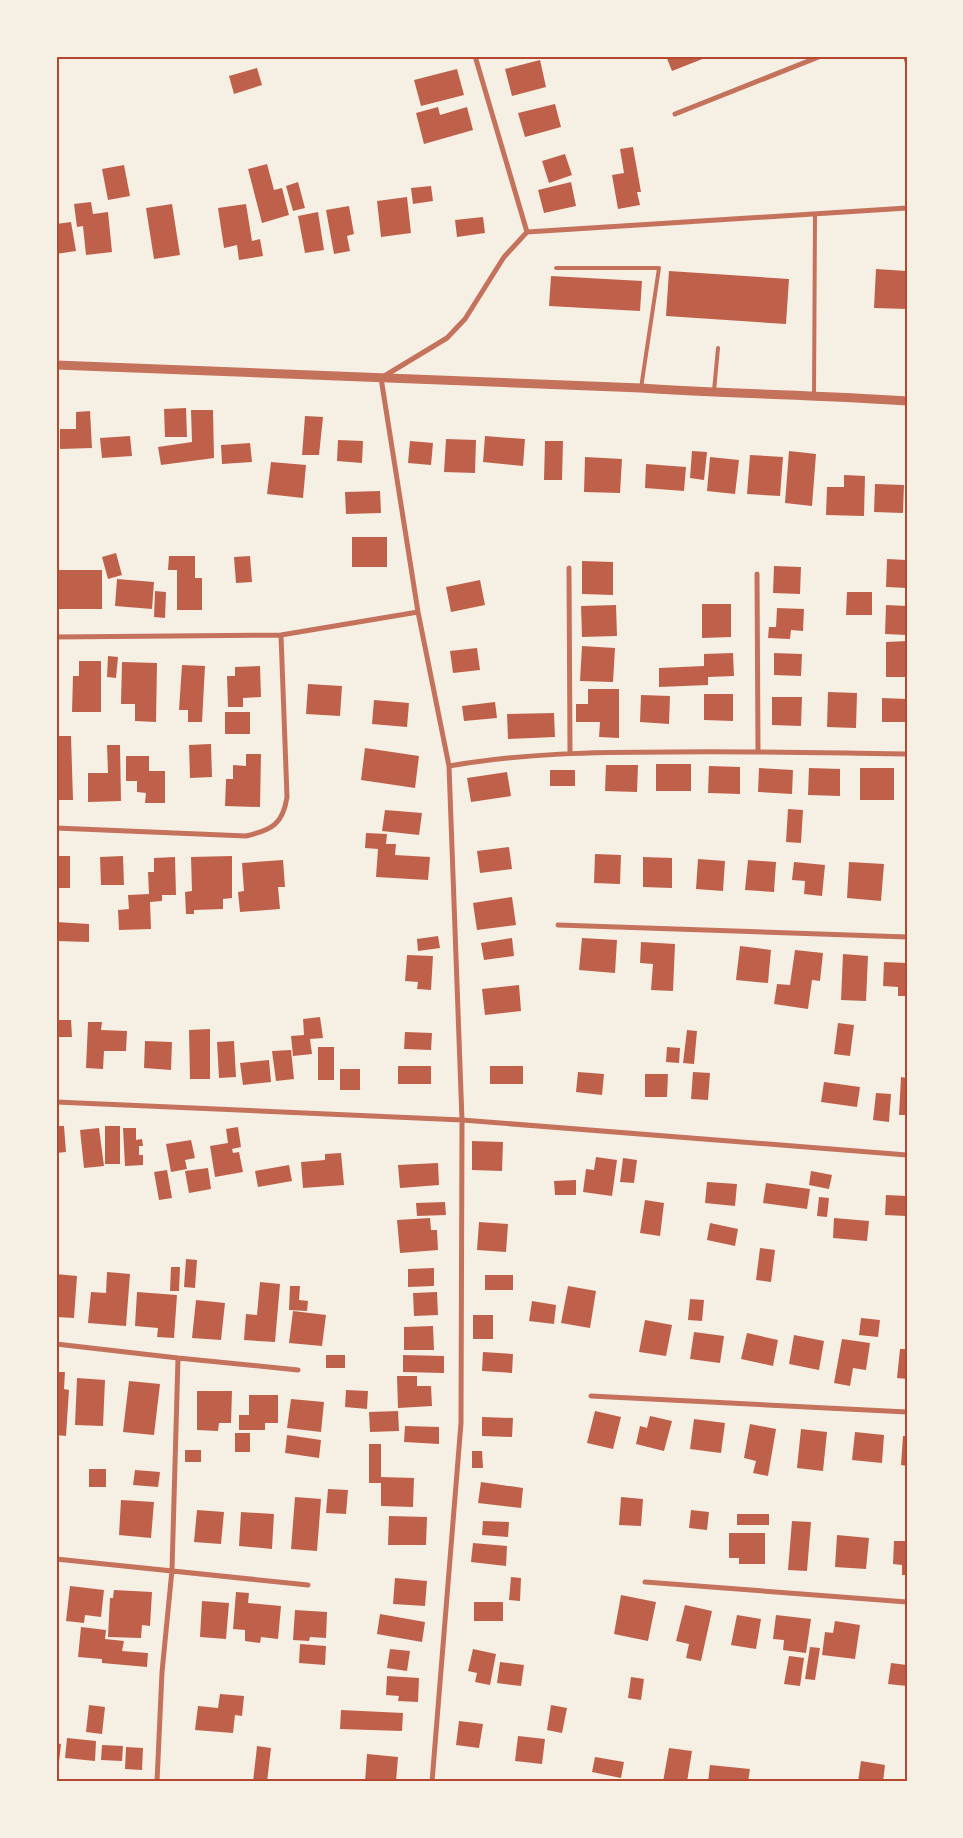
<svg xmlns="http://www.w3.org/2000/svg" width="963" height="1838" viewBox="0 0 963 1838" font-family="'IBM Plex Serif',serif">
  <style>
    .building { fill: #bf614a }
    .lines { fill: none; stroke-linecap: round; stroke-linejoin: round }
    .service { stroke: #c5725c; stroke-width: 4 }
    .minor { stroke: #c5725c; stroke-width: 5 }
    .tertiary { stroke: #c5725c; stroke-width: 9 }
    .neatline { fill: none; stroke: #b5482f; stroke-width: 2 }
  </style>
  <rect width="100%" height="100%" fill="#f6efe4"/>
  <!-- building -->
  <path class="building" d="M666 56H710L672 71Z
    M903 56H907V67H906Z
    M540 60 546 87 512 96 505 69Z
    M257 68 262 85 234 94 229 76Z
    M457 69 464 95 421 106 414 80Z
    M555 104 561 127 525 137 518 113Z
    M438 107 440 115 467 107 473 130 424 144 416 113Z
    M633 147 641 192H637L640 205 618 209 612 175 624 173 620 149Z
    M565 154 572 175 549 183 542 161Z
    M267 164 274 190 282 188 289 215 262 223 248 169Z
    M124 165 130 196 108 200 102 169Z
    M298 182 305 208 293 211 286 186Z
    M571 182 576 206 544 213 538 190Z
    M431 186 433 201 413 204 411 188Z
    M407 197 411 233 381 237 377 201Z
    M91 202 93 214 108 212 112 252 86 255 83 226 77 227 74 204Z
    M172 204 180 255 154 259 146 208Z
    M246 204 252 241 260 239 263 256 239 260 237 245 224 248 218 208Z
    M349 206 354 234 347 236 350 251 334 254 326 210Z
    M318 212 324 250 305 253 298 216Z
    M483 217 485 233 457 237 455 220Z
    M71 222 76 251 56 254V224Z
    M876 269 907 271V309L874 308Z
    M669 271 789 279 786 324 666 316Z
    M551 276 642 281 640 311 549 306Z
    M186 408 187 437H165L164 409Z
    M191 410H213L214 458 161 465 158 447 192 442Z
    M90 411 92 448 60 449V429H76V412Z
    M305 416 323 417 319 455H302Z
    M130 436 132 456 102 458 100 438Z
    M485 436 525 439 523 466 483 462Z
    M446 439 476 440 475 473 444 472Z
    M338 440 363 441 362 463 337 461Z
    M410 441 433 443 431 465 408 463Z
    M545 441H563L562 480H544Z
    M250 443 252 462 222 464 221 445Z
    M692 451 707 452 704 480 690 478Z
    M789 451 816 454 812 506 785 503Z
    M750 455 783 457 780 496 747 494Z
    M585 457 622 459 620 493 584 492Z
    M710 457 739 460 735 494 707 491Z
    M271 462 306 465 303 498 267 494Z
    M646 464 686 467 684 491 645 488Z
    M844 475 865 476 864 516 826 515 827 487H844Z
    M875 484 904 485 903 513 874 512Z
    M380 491 381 513 346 514 345 492Z
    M352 537H387V567H352Z
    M116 553 122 575 108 579 102 557Z
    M169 556H195V578H202V610H177V570H168Z
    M250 556 252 582 236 583 234 557Z
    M887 559 907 560V588L886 587Z
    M582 561 613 562V595L582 594Z
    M774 566 801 567 800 594 773 593Z
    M59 570H102V609H59Z
    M117 579 154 582 152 609 115 606Z
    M480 580 485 605 451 612 446 587Z
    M155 591 166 592 165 618 154 617Z
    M847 592H872V615H846Z
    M702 604H731V637L702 638Z
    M616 605 617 636 582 637 581 606Z
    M886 605 907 606V635L885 634Z
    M777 608 804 609 803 631 791 630 790 639 768 638 769 627H776Z
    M907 641V677H886V642Z
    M582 646 615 648 613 682 580 681Z
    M477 648 480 670 453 673 450 651Z
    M733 653 734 676 708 677V685L659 687V668L704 666V654Z
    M774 653 802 654 801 676 774 675Z
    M108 656 118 657 116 678 107 677Z
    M79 661H101V712H72L73 676H79Z
    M122 662 157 663 156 722 135 721V704H121Z
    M182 665 205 666 202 722H188V710H179Z
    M260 666 261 697 243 698V707H228L227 676H235V667Z
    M308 684 342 686 340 716 306 714Z
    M588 689H619V738L599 737 600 722H576V704H588Z
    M828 692 857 693 856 728 827 727Z
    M704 694H733V721L704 720Z
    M641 695 670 696 669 724 640 722Z
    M772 697H802L801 726 772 725Z
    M882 698 907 699V722H882Z
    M374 700 409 703 407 727 372 724Z
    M495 702 497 718 464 721 462 706Z
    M225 712H250V734H225Z
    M554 713 555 737 508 739 507 714Z
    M56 736H71L73 800H56Z
    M211 744 212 777 190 778 189 745Z
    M107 745H120L121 801 88 802V773H108Z
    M365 748 419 756 415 788 361 780Z
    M246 754H261L260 807 225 806 226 779H233V765L246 766Z
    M126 756H149V771H165V803H145L146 793 137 792V781H126Z
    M656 764H691V791H656Z
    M606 765H638L637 792 605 791Z
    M709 766 740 767V794L708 793Z
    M759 768 793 770 792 794 758 792Z
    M809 768 840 769V796L808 795Z
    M860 768H894V800H860Z
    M550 770H575V786H550Z
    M507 772 511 796 471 802 467 778Z
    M788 809 803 810 801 843 786 842Z
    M385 810 422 813 419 835 382 831Z
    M366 833 387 834 386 844H396L395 855 430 857 428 880 376 877 378 849 365 848Z
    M509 847 512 869 480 873 477 851Z
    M595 854 621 855 620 884 594 883Z
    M56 856H70V888H56Z
    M123 856 124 885H101L100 857Z
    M232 856V898L223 899V909L194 910V914H186L185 892 192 891 191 857Z
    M175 857 176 895H162V901L150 902 151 929 119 930 118 910 129 909 128 895 149 894 148 872H154V858Z
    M643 857 672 858V888L643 887Z
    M698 859 725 861 723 891 696 889Z
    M283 860 285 887H278L280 909 240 912 238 892 244 891 242 863Z
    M748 860 776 862 774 892 745 890Z
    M794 862 825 865 822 896 804 894 805 881 792 880Z
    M849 862 884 864 881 901 847 898Z
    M512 897 516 925 477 930 473 903Z
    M56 922 89 924V942L56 941Z
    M438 936 440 948 418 951 417 939Z
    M512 938 514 956 484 960 481 943Z
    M582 938 617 940 615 973 579 970Z
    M641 942 675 944 673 991 651 990 653 964 640 963Z
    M740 946 771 950 768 983 736 980Z
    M795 950 823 953 820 981 812 980 808 1009 774 1004 777 984 790 985Z
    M843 954 868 956 866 1001 841 1000Z
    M407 955 433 956 431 990 417 989 418 982 405 981Z
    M884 962 907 963V996H898V987L883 986Z
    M519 985 521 1011 485 1015 482 989Z
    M320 1017 323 1038 310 1039 312 1054 293 1056 291 1036 304 1035 303 1019Z
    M56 1020H71L72 1037H56Z
    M88 1022H102L101 1030 127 1031 126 1051H104L103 1069 86 1068Z
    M838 1023 854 1025 850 1056 834 1054Z
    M210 1029V1079H190L189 1030Z
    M687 1030 697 1031 694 1064 683 1063Z
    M405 1032 432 1033 431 1050 404 1049Z
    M145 1041 172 1042 171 1070 144 1068Z
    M234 1041 236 1077 219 1078 217 1042Z
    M318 1047H334V1080H318Z
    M667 1047 680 1048 679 1063 666 1062Z
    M291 1050 294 1079 276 1081 272 1051Z
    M269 1060 271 1082 243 1085 240 1063Z
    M398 1066H431V1084H398Z
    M490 1066H523V1084H490Z
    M340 1069H360V1090H340Z
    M578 1072 604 1074 602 1095 576 1092Z
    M693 1072 710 1073 708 1100 691 1099Z
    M645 1074H668L667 1097H645Z
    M901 1077 907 1078V1115H899Z
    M824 1082 860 1087 857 1107 821 1102Z
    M876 1093 891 1094 889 1122 873 1120Z
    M56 1126H64L66 1152 56 1153Z
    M105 1126H120V1164H105Z
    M238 1127 241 1147 232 1149 233 1153 239 1152 243 1172 215 1177 210 1146 228 1143 226 1129Z
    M99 1128 104 1166 84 1168 80 1130Z
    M123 1128H136V1140L142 1139 143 1146H139V1155H143V1165L125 1166Z
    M191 1140 195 1158 185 1160 187 1169 171 1172 166 1144Z
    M472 1141 503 1142 502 1171 472 1170Z
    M341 1153 344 1185 303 1188 301 1162 325 1160V1154Z
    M596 1157 617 1160 612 1196 583 1192 586 1169 594 1170Z
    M623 1158 637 1160 634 1183 620 1182Z
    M438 1163 439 1185 400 1188 398 1165Z
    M289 1165 292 1181 258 1187 255 1171Z
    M208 1168 211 1189 189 1193 185 1171Z
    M167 1170 172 1198 159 1200 154 1172Z
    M811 1171 832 1175 829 1189 809 1185Z
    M576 1180V1195H555L554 1181Z
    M707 1182 737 1184 735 1206 705 1203Z
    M766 1183 810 1189 807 1209 763 1203Z
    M886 1195 907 1196V1216L885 1215Z
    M819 1197 829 1198 827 1217 817 1216Z
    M645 1200 664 1203 660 1236 640 1233Z
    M445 1202 446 1215 417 1216 416 1203Z
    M430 1218 431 1230H437L438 1250 400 1253 397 1220Z
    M834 1218 869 1221 867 1241 833 1238Z
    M479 1222 508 1224 506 1252 477 1250Z
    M710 1223 738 1229 735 1246 707 1240Z
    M760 1248 775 1250 771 1282 756 1280Z
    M186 1259 197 1260 195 1288 184 1287Z
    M171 1267H180L179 1291H170Z
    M434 1268V1286L408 1287V1269Z
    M107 1272 130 1274 126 1326 88 1323 91 1292 106 1293Z
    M56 1274 77 1276 74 1318 56 1317Z
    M485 1275H513V1290H485Z
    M260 1282 280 1284 275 1342 244 1340 246 1314 257 1315Z
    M290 1286H300L299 1300 308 1301 307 1311 289 1310Z
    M568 1286 596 1291 590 1328 561 1323Z
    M137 1292 177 1295 174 1338 157 1337 158 1328 135 1326Z
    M437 1292 438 1315 414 1316 413 1293Z
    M690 1299 704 1300 702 1321 688 1320Z
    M196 1300 225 1303 221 1340 192 1338Z
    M532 1301 556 1305 554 1324 529 1321Z
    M293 1311 326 1315 322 1346 289 1343Z
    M473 1315H493V1339H473Z
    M861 1318 880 1320 878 1337 859 1335Z
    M645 1320 672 1325 666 1356 639 1352Z
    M433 1326 434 1350H404V1327Z
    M694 1332 724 1336 720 1363 690 1359Z
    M747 1333 778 1340 773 1366 741 1359Z
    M794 1335 824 1341 819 1370 789 1364Z
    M842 1339 870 1343 866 1370 853 1368 850 1386 834 1383Z
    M900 1349H907V1379L897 1378Z
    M483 1352 513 1354 512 1373 482 1371Z
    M326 1355H345V1368H326Z
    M403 1355 444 1356V1373L403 1372Z
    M56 1372H65L64 1389 69 1390 66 1436 56 1435Z
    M397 1376H417V1386H431L432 1406 398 1408Z
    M77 1378 105 1380 103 1426 75 1425Z
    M129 1381 160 1384 154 1435 123 1432Z
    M346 1390 368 1391 367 1409 345 1407Z
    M197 1391H232L231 1423H219L218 1431 197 1430Z
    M249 1395H278V1423H265V1430H239V1415H249Z
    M291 1399 324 1402 321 1432 287 1428Z
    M398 1411 399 1431 370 1432 369 1412Z
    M595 1411 621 1417 613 1449 587 1443Z
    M650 1416 672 1421 664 1451 636 1444 640 1426 647 1428Z
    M482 1417 513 1418 512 1437 482 1436Z
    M694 1419 725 1423 721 1453 690 1449Z
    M750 1424 776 1429 768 1476 753 1473 756 1461 744 1458Z
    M405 1426 439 1427V1444L404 1442Z
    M801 1429 827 1432 823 1471 797 1468Z
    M855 1432 884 1435 882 1463 852 1460Z
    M235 1433H250V1452H235Z
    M287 1435 321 1440 319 1458 285 1453Z
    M903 1436H907V1466L901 1465Z
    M369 1444H381V1477L414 1478 413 1507 381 1506V1483H369Z
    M185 1450H201V1462H185Z
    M472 1451H482L483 1468H472Z
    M89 1469H106V1487H89Z
    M135 1470 160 1472 158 1487 133 1485Z
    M481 1482 523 1488 521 1508 478 1503Z
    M328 1489 348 1490 346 1514 326 1513Z
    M295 1497 321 1499 317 1551 291 1549Z
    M621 1497 643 1499 641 1526 619 1525Z
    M121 1500 154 1502 151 1538 119 1535Z
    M197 1510 224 1512 221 1544 194 1542Z
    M691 1510 709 1512 707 1530 689 1528Z
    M241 1512 274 1514 272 1549 239 1546Z
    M737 1514H769V1525H737Z
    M389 1516 427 1517 426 1545H388Z
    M483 1521 509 1522 508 1537 482 1535Z
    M792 1521 811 1522 807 1571 788 1570Z
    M729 1533H765V1564H739V1558H729Z
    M837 1535 869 1538 866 1569 835 1567Z
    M894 1541H907V1575H902V1565L893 1564Z
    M473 1543 507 1546 506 1566 471 1562Z
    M511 1577 521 1578 520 1601 509 1600Z
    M395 1578 427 1581 425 1606 393 1604Z
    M70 1586 104 1590 101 1617 85 1615 84 1623 66 1621Z
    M114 1590 152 1592 150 1626 142 1625 141 1638 108 1637 110 1598H113Z
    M236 1592 249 1593 248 1603 281 1606 278 1639 261 1637 260 1643 245 1641V1630L233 1629Z
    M621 1595 656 1602 648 1641 614 1634Z
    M202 1601 229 1603 226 1639 200 1637Z
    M474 1602H503V1621H474Z
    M685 1605 712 1611 701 1661 686 1658 689 1644 676 1641Z
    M295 1610 327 1612 326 1638 310 1637 309 1641 293 1640Z
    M380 1614 425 1622 422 1642 377 1634Z
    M737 1615 761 1619 756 1649 731 1645Z
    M776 1615 811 1619 806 1653 783 1650 784 1640 773 1639Z
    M835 1621 860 1625 855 1659 822 1655 825 1632 833 1633Z
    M81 1627 106 1630 105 1639 124 1641 122 1651 148 1653 147 1667 102 1663V1659L78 1657Z
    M300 1644 326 1646 325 1665 299 1663Z
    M810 1647 820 1648 815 1680 805 1679Z
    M390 1649 410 1651 407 1671 387 1668Z
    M473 1649 496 1654 490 1685 475 1682 477 1673 468 1671Z
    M789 1656 804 1658 800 1686 784 1684Z
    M500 1662 524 1665 521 1686 497 1683Z
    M891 1663 907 1665V1686L888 1684Z
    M387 1676 419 1678 418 1702 398 1701 399 1696 386 1695Z
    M631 1677 644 1679 641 1700 628 1698Z
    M220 1694 244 1696 242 1716 235 1715 233 1733 195 1730 198 1706 218 1708Z
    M89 1705 105 1707 102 1734 86 1732Z
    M551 1705 567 1708 562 1733 547 1730Z
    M341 1710 403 1713 402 1731 340 1729Z
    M459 1721 483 1724 479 1748 456 1745Z
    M518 1736 545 1739 542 1764 515 1761Z
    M67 1738 96 1741 95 1761 65 1758Z
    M56 1743 61 1744 59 1762H56Z
    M102 1745 123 1746 122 1761 101 1760Z
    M257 1746 271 1748 267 1782H253Z
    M126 1747 143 1748 142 1770 125 1769Z
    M669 1748 692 1751 687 1782H663Z
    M367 1754 398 1757 396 1782H365Z
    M595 1757 624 1762 621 1778 592 1772Z
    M861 1761 885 1765 883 1782H858Z
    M710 1765 750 1769 748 1782H708Z"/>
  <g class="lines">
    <!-- service -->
    <path class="service" d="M556 268H659L641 388
      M714 391 718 348
      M814 395 815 215"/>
    <!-- minor -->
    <path class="minor" d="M675 114 821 56
      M527 232 907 208
      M569 568 570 752
      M757 574 758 751
      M56 637 281 635 418 612
      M449 766C523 753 596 752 672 752 750 751 828 753 907 754
      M56 828 246 836C272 830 283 824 287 797L281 635
      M558 925 907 937
      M56 1102 462 1120 907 1155
      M56 1344 178 1358 172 1570 162 1672 157 1782
      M178 1358 298 1370
      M591 1396 907 1412
      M56 1559 308 1585
      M645 1582 907 1602
      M432 1782 461 1423 462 1120 449 766 418 612 381 378 447 338 465 319 504 257 527 232 475 56"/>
    <!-- tertiary -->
    <path class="tertiary" d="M56 365 641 388C729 394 818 395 907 401"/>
  </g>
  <!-- border -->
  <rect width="963" height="1838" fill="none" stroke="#f6efe4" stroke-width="115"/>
  <rect x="58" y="58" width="848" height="1722" class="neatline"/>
</svg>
